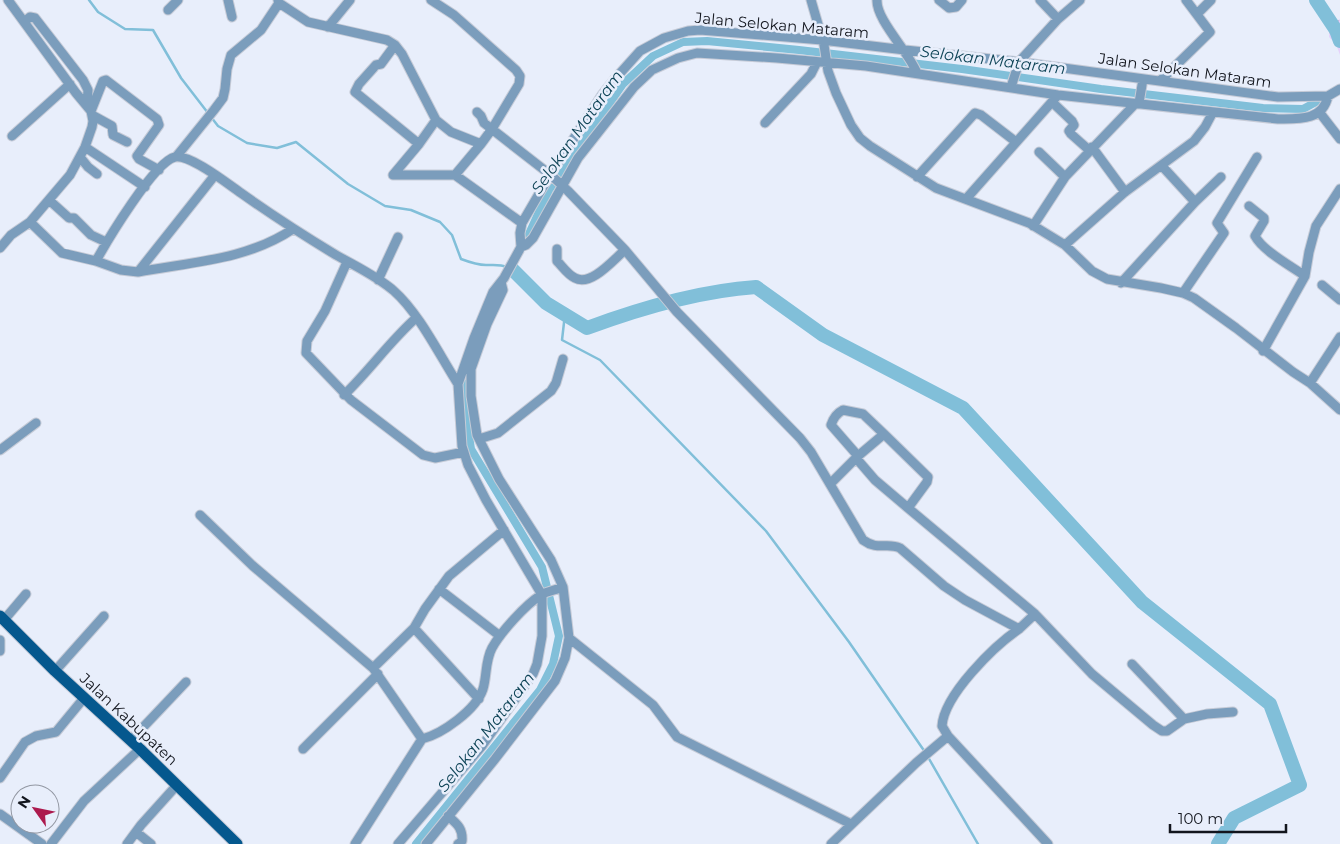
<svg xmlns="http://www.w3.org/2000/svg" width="1340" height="844" viewBox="0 0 1340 844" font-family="Montserrat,sans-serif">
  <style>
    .grass { fill: url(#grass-tufts) }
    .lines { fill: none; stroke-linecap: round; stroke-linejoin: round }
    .stream { stroke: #81bfd9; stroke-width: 2.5 }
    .canal { stroke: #81bfd9; stroke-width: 8 }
    .river { stroke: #81bfd9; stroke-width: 14 }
    .minor-casing { stroke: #c6cbd7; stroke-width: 11 }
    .major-casing { stroke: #c6cbd7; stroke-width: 13 }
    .minor { stroke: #7b9dbc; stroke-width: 9 }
    .major { stroke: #05588e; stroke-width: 11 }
    .labels { text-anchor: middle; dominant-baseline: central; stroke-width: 5; stroke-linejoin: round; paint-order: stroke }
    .street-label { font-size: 15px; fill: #12151d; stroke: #e8eefb }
    .water-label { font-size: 16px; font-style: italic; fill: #104558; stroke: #e8eefb }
  </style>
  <defs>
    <pattern id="grass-tufts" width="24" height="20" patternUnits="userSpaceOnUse" patternTransform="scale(1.25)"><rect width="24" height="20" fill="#e5d2fb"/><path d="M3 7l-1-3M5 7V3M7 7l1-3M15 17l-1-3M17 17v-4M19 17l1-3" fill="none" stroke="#c3b3d7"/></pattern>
  </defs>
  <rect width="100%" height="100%" fill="#e8eefb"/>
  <!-- grass -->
  <path class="grass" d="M1340 19V55L1336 44 1329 37 1330 26Z"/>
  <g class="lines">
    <!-- stream -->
    <path class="stream" d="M89 0 98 12 125 29 153 30 181 78 218 126 247 143 277 148 296 142 348 184 385 206 411 210 440 222 452 235 461 259C469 262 477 265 486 265 495 265 499 264 508 267
      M565 314 562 340 600 360 766 531 849 642 925 752
      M928 757 978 844"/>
    <!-- canal -->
    <path class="canal" d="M524 245 549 190 623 84 653 56 683 42 707 41 799 50 962 69 1101 89 1263 108 1303 109 1327 96
      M416 844 540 690 553 664 559 636 542 567 471 449 464 405 468 364"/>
    <!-- river -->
    <path class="river" d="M1316 0 1336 30 1340 41
      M512 269 546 303 587 328C641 308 698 291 756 287L823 335 963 408 1142 602 1270 704 1300 785 1234 818 1218 844"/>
    <!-- minor casing -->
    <g class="minor-casing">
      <path id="minor" d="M228 0 232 17
        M278 0 279 3 308 22 387 40 395 45 402 54 436 120 451 132 481 144 492 129 519 84 520 76 516 70 454 15 431 0
        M811 0 824 45 828 71 836 93 851 125 860 138 870 146 936 188 1029 223 1065 245 1092 271 1107 279 1161 288 1183 293 1194 298 1236 328 1293 372 1310 383 1340 410
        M877 0C876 20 909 52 917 73
        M939 0 949 8 956 7 962 0
        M1040 0 1058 19
        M168 10 178 0
        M1197 14 1211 0
        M24 22 30 17 35 18 83 80 88 90 87 106
        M328 27 350 0
        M395 45 381 64 376 65 359 84 355 92 419 144 436 120
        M1161 80 1210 32 1186 0
        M1011 87 1019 62 1058 19 1080 0
        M1052 102 1072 121 1074 125 1069 131 1071 134 1089 150
        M1139 103 1143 79
        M91 111 103 81 106 80 157 119 159 125 137 156 139 159 159 170
        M477 112 481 116 484 123 552 176 568 191 625 250 677 312 800 438 811 452 863 540C878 551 887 542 900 548L944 586 965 600 1019 629C994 646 944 695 942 726L948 736 1048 844
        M1320 113 1340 139
        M92 115 112 126 113 135 127 142
        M765 123 811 74 817 62
        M12 136 70 84
        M419 144 393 175H455L522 223
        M85 147 145 187
        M1092 147 1125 192
        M1039 152 1065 177
        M80 157 88 167 97 174
        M176 157 214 110 223 98 225 89 227 69 231 55 261 30 279 3
        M1162 166 1195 202
        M215 175 138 272C191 262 247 260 293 229
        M455 175 481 144
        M917 177 975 113 981 115 1016 142
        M966 199 1058 95
        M49 200 69 218H74L91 235 106 242
        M1249 206 1264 218V221L1255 236C1263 251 1291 266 1305 276
        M30 222 62 253 96 261C107 241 154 162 175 157 190 154 228 184 241 193 272 215 303 235 336 255 355 266 377 276 394 291 419 313 440 356 458 384
        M1033 226 1065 177 1136 103
        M1065 245 1125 192 1194 141 1205 127 1213 112
        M521 247 526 245 533 238 578 158 634 87 652 70 678 58 697 53 777 58 866 66 1058 95 1278 119C1298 119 1323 121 1328 96
        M0 248 11 235 30 222 70 175 85 147 92 127 93 121 91 111 76 93 8 0
        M557 249V261C562 266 568 275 575 278 591 287 614 259 625 250
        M96 261 121 270 138 272
        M347 262 325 311 307 341 306 353 351 400 423 455 435 458 464 452
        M378 280 398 237
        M1121 283 1195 202 1221 177
        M1322 285 1340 300
        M1183 293 1224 233 1217 223 1257 157
        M1263 351 1305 276 1309 252 1316 226 1340 189
        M1310 383 1340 337
        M344 395C370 370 390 341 416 318
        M479 439 498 433 551 391 556 383 563 359
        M0 450 36 423
        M858 456 831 425C833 419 837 413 843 410L863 414 884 434
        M856 458 875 480 908 508
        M830 484 858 456 884 434 928 477 927 482 908 508 1035 614 1092 674 1153 725 1162 731H1167L1184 719 1207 714 1233 712
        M200 515 253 566 373 668
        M439 589 500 636
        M4 620 26 594
        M414 628 479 699
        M1019 629 1035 614
        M569 638 653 705 677 737 851 824
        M0 640V651
        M1132 664 1184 719
        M55 671 104 616
        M422 739C442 734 476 710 483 689 487 676 485 661 492 648 501 632 525 605 541 595 547 591 556 590 563 587
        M131 740 186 682
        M303 749 378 674
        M0 778 25 742 36 736 56 732 84 698
        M0 814 42 844
        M448 816C457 824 463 828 462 841L458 844
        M136 832 151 844
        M51 844 84 801 140 749
        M127 844 141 825 177 785
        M355 844 422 739 373 668 414 628 425 609 449 576 504 530
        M398 844 482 746 533 674 537 664 542 636V595L486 500 468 465 462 446 458 384 474 338 493 292 504 278 521 247 520 233 522 223 550 175 602 95 614 80 640 51 664 38 688 31 700 30 822 40 905 50 1019 62 1278 97 1328 96 1340 89
        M426 844 495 759 555 681 565 658 569 638 563 587 551 560 499 479 477 435 471 396V369L487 324 503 290 501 282
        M831 844 916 763 948 736"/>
    </g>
    <!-- major casing -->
    <g class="major-casing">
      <path id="major" d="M0 616 55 671 140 749 237 844"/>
    </g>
    <!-- minor -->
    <use href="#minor" class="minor"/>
    <!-- major -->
    <use href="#major" class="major"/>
  </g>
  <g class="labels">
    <!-- street labels -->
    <g class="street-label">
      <text transform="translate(782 25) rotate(5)">Jalan Selokan Mataram</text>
      <text transform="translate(1185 70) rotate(8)">Jalan Selokan Mataram</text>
      <text transform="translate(129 719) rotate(43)">Jalan Kabupaten</text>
    </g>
    <!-- water labels -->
    <g class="water-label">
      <text transform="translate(993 60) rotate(7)">Selokan Mataram</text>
      <text transform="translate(577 132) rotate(-55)">Selokan Mataram</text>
      <text transform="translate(486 732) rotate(-52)">Selokan Mataram</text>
    </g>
  </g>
  <!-- north arrow -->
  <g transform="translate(35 809) rotate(303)"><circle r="24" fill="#e8eefb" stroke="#9297a2"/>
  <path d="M0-4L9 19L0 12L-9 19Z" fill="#ac1a4e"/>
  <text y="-8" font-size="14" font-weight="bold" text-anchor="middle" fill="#12151d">N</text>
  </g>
  <!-- scale -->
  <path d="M1170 824v8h116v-8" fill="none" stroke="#12151d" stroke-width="2.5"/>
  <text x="1178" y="824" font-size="15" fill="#12151d" stroke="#e8eefb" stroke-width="4" paint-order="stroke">100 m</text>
</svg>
